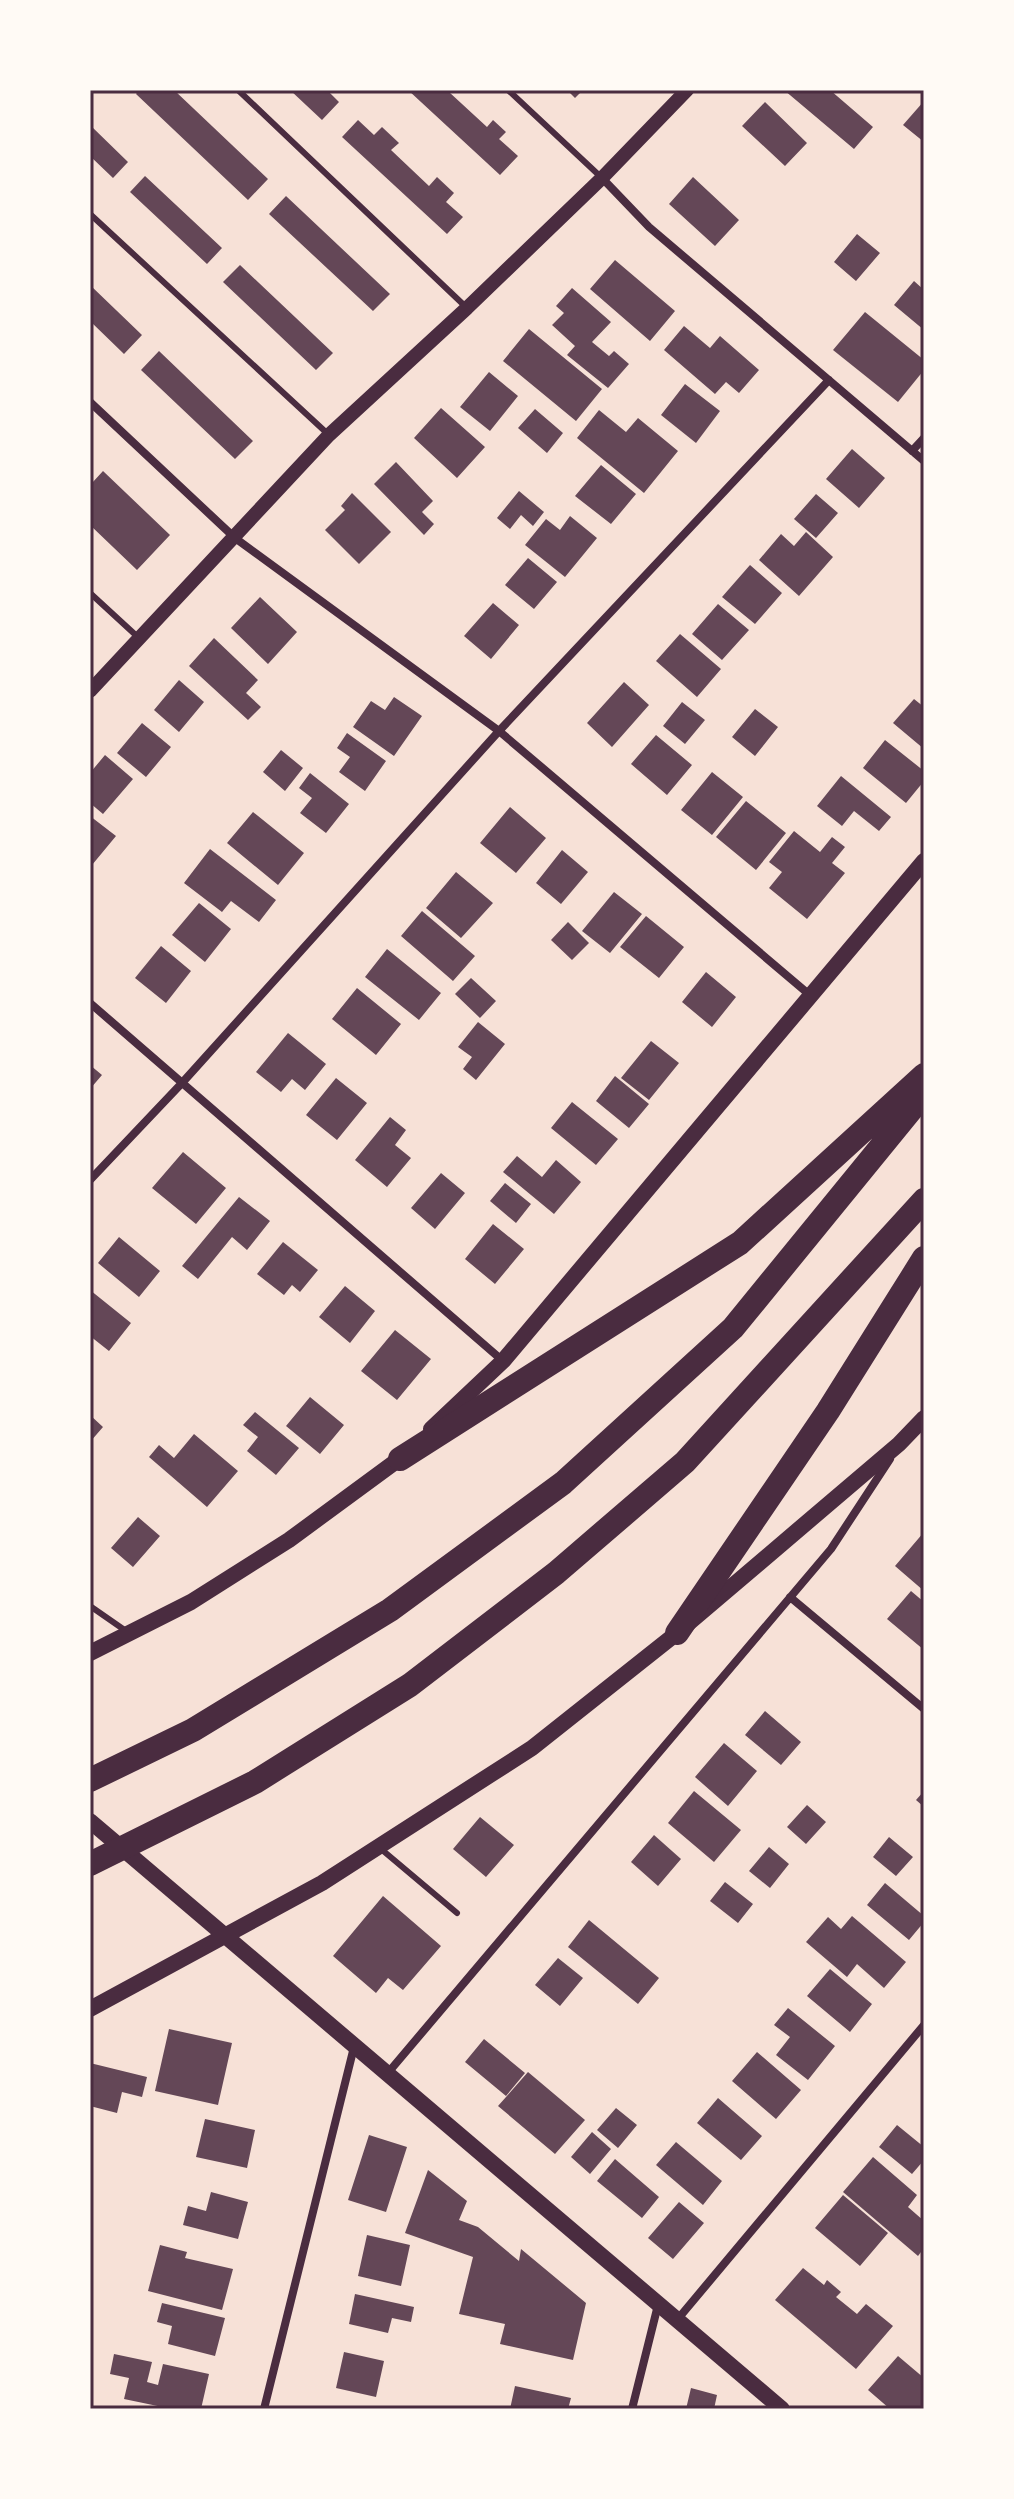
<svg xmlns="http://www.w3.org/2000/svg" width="1014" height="2499" viewBox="0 0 1014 2499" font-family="Figtree,sans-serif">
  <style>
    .building { fill: #644757 }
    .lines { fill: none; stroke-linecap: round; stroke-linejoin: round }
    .service { stroke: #4a2c40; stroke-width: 6 }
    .minor { stroke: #4a2c40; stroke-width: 8 }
    .tertiary { stroke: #4a2c40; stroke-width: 14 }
    .secondary { stroke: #4a2c40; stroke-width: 16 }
    .motorway { stroke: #4a2c40; stroke-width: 24 }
    .neatline { fill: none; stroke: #4a2c40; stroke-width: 3 }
  </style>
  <rect width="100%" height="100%" fill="#f7e1d7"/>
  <!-- building -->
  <path class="building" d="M139 90H174L268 179 248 200 136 94Z
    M290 90H327L339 102 322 120Z
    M408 90H450L449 92 487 127 493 120 506 132 499 139 518 156 500 175Z
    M567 90H583L575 98Z
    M784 90H830L873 127 854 149Z
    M924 101V142L903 125Z
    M765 102 807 143 785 166 742 126Z
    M358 120 374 135 382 127 399 143 391 150 429 186 437 177 454 193 446 202 463 217 447 234 342 137Z
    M90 125 128 162 113 178 90 156Z
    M145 176 222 248 207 264 130 192Z
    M693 177 739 220 715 246 669 204Z
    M286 196 390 294 373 311 269 214Z
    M857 234 880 253 856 281 834 262Z
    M615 260 675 311 650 341 590 289Z
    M240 265 333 353 316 370 223 282Z
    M914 281 924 290V330L894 305Z
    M90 285 142 335 124 354 90 321Z
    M572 288 611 322 592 342 609 356 614 351 629 364 608 388 567 355 575 346 552 325 564 313 556 306Z
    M865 312 924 360V370L898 402 833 350Z
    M684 326 710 348 720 336 759 370 739 393 726 382 715 394 664 350Z
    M529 329 602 389 576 421 503 361Z
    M159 351 253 441 235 459 141 370Z
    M489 372 518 396 490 431 460 407Z
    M685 384 720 411 696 443 661 415Z
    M441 408 485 447 457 478 414 438Z
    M535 409 563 433 547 453 518 428Z
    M599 410 626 432 638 418 678 451 644 493 577 438Z
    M852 449 885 478 859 508 826 479Z
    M396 462 433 501 422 512 434 524 424 535 374 484Z
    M601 465 636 494 611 524 575 496Z
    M103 471 170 535 137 570 90 525V481L92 483Z
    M519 491 544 512 533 526 521 515 510 529 497 518Z
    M352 493 391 532 359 564 325 530 345 510 341 506Z
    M816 494 838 513 816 538 794 519Z
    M570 516 597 538 565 577 525 545 546 519 560 530Z
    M806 532 833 557 799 596 759 560 781 534 794 546Z
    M528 558 557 582 534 609 505 585Z
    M750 565 782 593 755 624 722 597Z
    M260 597 297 632 268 664 231 628Z
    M493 603 519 625 491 659 464 636Z
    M718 604 749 630 722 660 692 634Z
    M680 634 721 669 697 697 656 661Z
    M214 638 258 680 246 693 261 707 248 720 189 666Z
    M179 680 204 702 179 732 154 710Z
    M624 682 649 705 612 747 587 723Z
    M394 697 422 716 394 756 353 727 371 701 385 710Z
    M914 699 924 707V749L893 723Z
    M682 702 705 720 685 744 663 726Z
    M755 709 778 727 755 756 732 737Z
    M142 723 171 747 146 777 117 753Z
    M347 733 386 761 365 791 339 772 350 757 337 748Z
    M656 735 692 765 667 795 631 764Z
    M885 740 924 771V781L906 803 863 768Z
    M281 750 303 768 285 791 263 772Z
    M105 755 133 779 103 814 90 803V773Z
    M712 772 743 797 712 835 681 810Z
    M310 773 349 804 326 833 300 813 312 798 299 788Z
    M841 776 891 817 879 831 854 811 842 826 817 806Z
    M746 801 786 833 756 870 716 837Z
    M510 807 546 838 516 873 480 843Z
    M253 812 304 853 278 885 227 843Z
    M90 816 116 836 92 865 90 863Z
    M794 831 820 852 832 837 845 847 832 863 845 873 807 919 769 888 782 872 769 862Z
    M210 849 276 900 259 922 231 901 222 912 184 883Z
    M562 850 588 872 561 904 536 883Z
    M456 872 493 903 461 938 426 908Z
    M614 892 642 914 610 953 582 931Z
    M199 903 231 929 205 962 172 935Z
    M422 911 475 956 453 981 401 936Z
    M646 916 684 947 659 978 620 947Z
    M568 922 589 943 572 960 551 940Z
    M161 946 191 971 166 1003 135 978Z
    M387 949 441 993 419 1020 365 977Z
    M706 972 736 997 712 1027 682 1002Z
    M471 978 496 1001 480 1018 455 994Z
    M357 988 401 1024 376 1055 332 1019Z
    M478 1022 505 1044 476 1080 463 1069 472 1057 458 1047Z
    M288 1033 326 1064 305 1090 292 1079 281 1092 256 1072Z
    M651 1041 679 1063 649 1100 621 1078Z
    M90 1065 102 1075 90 1089Z
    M615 1076 649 1104 629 1128 596 1101Z
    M336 1078 367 1103 337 1140 306 1115Z
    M572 1102 618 1139 596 1165 551 1128Z
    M390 1117 406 1130 395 1145 411 1158 387 1187 355 1160Z
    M183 1152 226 1188 196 1224 152 1188Z
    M517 1156 542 1177 556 1160 581 1182 554 1214 503 1172Z
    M441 1173 465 1193 435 1229 411 1208Z
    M505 1183 531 1204 516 1223 490 1201Z
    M239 1197 270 1221 247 1250 232 1237 198 1279 182 1266Z
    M493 1224 524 1249 495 1284 465 1259Z
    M119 1237 160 1271 139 1297 98 1263Z
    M283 1242 318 1270 300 1292 292 1285 284 1295 257 1274Z
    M345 1286 375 1311 350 1343 319 1317Z
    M90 1290 131 1323 109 1351 90 1336Z
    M395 1330 431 1359 397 1400 361 1371Z
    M310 1397 344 1425 320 1454 286 1426Z
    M255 1412 299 1448 276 1475 247 1451 258 1437 243 1425Z
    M90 1415 103 1427 90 1442Z
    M194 1434 238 1471 207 1507 149 1457 159 1445 174 1458Z
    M138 1517 160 1536 133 1567 111 1548Z
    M924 1532V1591L895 1566Z
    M911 1591 924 1602V1650L887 1619Z
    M765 1711 801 1742 781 1765 745 1735Z
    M724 1743 757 1771 728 1806 695 1777Z
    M694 1791 741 1830 714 1862 668 1823Z
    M924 1791V1807L916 1800Z
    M807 1805 826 1822 806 1844 787 1827Z
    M480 1817 514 1845 486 1877 453 1849Z
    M654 1835 681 1859 658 1886 631 1862Z
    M889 1837 913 1857 896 1876 873 1857Z
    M769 1847 789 1864 770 1888 749 1871Z
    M725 1882 753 1904 738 1923 710 1901Z
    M885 1883 924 1916V1922L909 1940 867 1905Z
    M383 1896 441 1946 403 1990 388 1978 376 1993 333 1956Z
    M852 1916 906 1962 884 1988 857 1964 847 1977 806 1942 828 1917 841 1929Z
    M589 1920 659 1978 638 2004 568 1947Z
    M558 1958 583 1978 560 2006 535 1985Z
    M830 1969 872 2004 850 2032 807 1996Z
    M788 2008 835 2046 808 2080 776 2055 790 2037 774 2025Z
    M169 2029 232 2043 218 2105 155 2091Z
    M484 2039 525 2073 506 2096 465 2062Z
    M757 2052 801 2090 776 2119 732 2081Z
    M90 2063 147 2077 142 2097 122 2092 117 2113 90 2106Z
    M528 2072 585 2120 555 2154 498 2106Z
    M718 2098 762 2136 741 2160 697 2123Z
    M616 2108 637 2125 618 2148 597 2130Z
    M205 2119 255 2130 247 2168 196 2157Z
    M897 2125 924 2147V2160L912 2174 879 2147Z
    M592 2132 611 2149 590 2174 571 2157Z
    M369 2135 407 2147 386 2212 348 2200Z
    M676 2142 722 2181 703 2205 656 2165Z
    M873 2157 917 2195 908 2207 924 2221V2248L918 2256 843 2192Z
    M615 2159 659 2197 642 2218 597 2181Z
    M428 2170 467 2201 459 2220 478 2227 519 2261 521 2249 586 2303 573 2360 500 2344 505 2324 459 2314 473 2257 405 2233Z
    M211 2192 248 2202 238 2239 183 2225 188 2206 206 2211Z
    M843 2195 888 2233 860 2266 815 2228Z
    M679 2202 704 2223 673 2259 648 2238Z
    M367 2235 410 2245 401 2286 358 2276Z
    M160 2245 187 2252 185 2258 233 2269 222 2310 148 2291Z
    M803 2268 824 2285 827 2280 841 2292 836 2297 857 2314 866 2304 893 2326 856 2369 775 2300Z
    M355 2294 414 2307 411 2322 392 2318 388 2333 349 2324Z
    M162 2303 225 2318 215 2356 168 2344 172 2326 157 2322Z
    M344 2352 384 2361 376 2397 336 2388Z
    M114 2354 152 2362 147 2382 158 2385 163 2364 209 2374 201 2409H172L124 2399 129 2378 110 2374Z
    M898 2356 924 2378V2409H890L868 2390Z
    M515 2386 571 2398 568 2409H510Z
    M691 2388 717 2395 714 2409H686Z"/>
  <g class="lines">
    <!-- service -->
    <path class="service" d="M238 90 467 308
      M508 90 602 178
      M90 214 329 435
      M90 593 140 639
      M90 1606 126 1631
      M381 1849 457 1913"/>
    <!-- minor -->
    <path class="minor" d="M602 178 649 227 924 461
      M90 402 235 538 499 731 811 996
      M912 451 924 438
      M90 1003 503 1361
      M90 1180 182 1083 499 731 829 380
      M790 1597 924 1709
      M387 2074 831 1549 890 1459
      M677 2320 924 2025
      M264 2409 354 2047
      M632 2409 658 2305"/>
    <!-- tertiary -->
    <path class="tertiary" d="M90 691 329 435 467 308 602 178 687 90"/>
    <!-- secondary -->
    <path class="secondary" d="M431 1429 503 1361 924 861
      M90 1653 191 1602 289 1540 406 1454
      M90 1821 782 2409
      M90 2009 322 1883 532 1748 677 1633 899 1444 924 1418"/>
    <!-- motorway -->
    <path class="motorway" d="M400 1459 740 1243 924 1075
      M677 1633 828 1411 924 1258
      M90 1780 193 1730 390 1610 563 1483 733 1328 924 1094
      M90 1864 255 1782 410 1685 556 1573 685 1462 924 1200"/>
  </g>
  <!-- border -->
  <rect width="1014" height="2499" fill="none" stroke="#fffaf5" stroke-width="184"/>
  <rect x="92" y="92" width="830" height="2315" class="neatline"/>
</svg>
